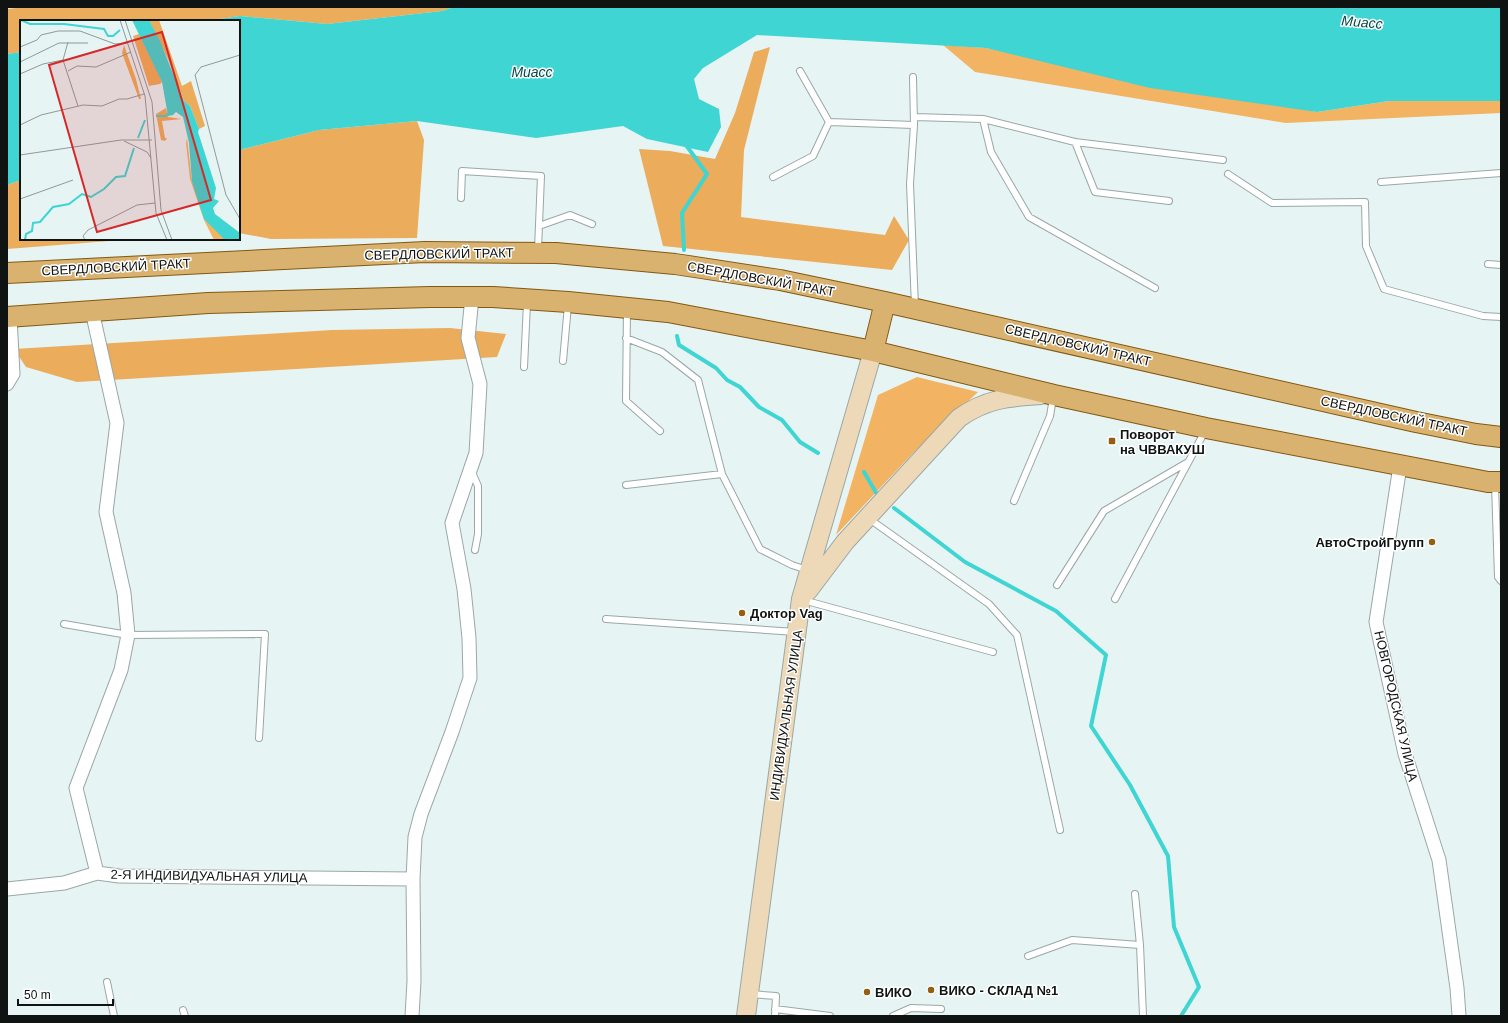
<svg xmlns="http://www.w3.org/2000/svg" width="1508" height="1023" viewBox="0 0 1508 1023" font-family="Helvetica,sans-serif">
  <style>
    .green { fill: #f2b363 }
    .forest { fill: #ebac5b }
    .water { fill: #3ed5d3 }
    .lines { fill: none; stroke-linecap: round; stroke-linejoin: round }
    .stream { stroke: #3ed5d3; stroke-width: 4 }
    .lane-casing { stroke: #9aa7a7; stroke-width: 8 }
    .street-casing { stroke: #9aa7a7; stroke-width: 15 }
    .secondary-casing { stroke: #9aa7a7; stroke-width: 20 }
    .primary-casing { stroke: #835911; stroke-width: 22 }
    .lane { stroke: #fff; stroke-width: 6 }
    .street { stroke: #fff; stroke-width: 13 }
    .secondary { stroke: #edd8b7; stroke-width: 18 }
    .primary { stroke: #dab270; stroke-width: 20 }
    .poi-dot { fill: #936012; stroke: #fff; stroke-width: 1.5 }
    .labels { text-anchor: middle; dominant-baseline: central; stroke-width: 3; stroke-linejoin: round; paint-order: stroke }
    .street-label { font-size: 13px; fill: #0f1413; stroke: #fff }
    .poi-label { font-size: 13px; font-weight: bold; fill: #0f1413; stroke: #fff; text-anchor: start }
    .water-label { font-size: 14px; font-style: italic; fill: #024847; stroke: #fff }
    .inset-river { fill: none; stroke: #3ed5d3; stroke-width: 2 }
    .inset-road { fill: none; stroke: #909a9a; stroke-width: 1 }
    .view { fill: #d62828; fill-opacity: 0.15; stroke: #d62828; stroke-width: 2 }
    .inset-edge { fill: none; stroke: #0f1413; stroke-width: 2 }
  </style>
  <rect width="100%" height="100%" fill="#e6f4f4"/>
  <!-- green -->
  <path class="green" d="M943 45 986 48 1317 112 1389 101H1501V113L1286 123 975 72Z
    M917 377 978 392 912 454 836 535 878 395Z"/>
  <!-- forest -->
  <path class="forest" d="M26 7H454L442 11 327 24 240 16 206 21H21V52L7 54V9Z
    M770 47 744 150 741 217 885 235 894 216 909 240 892 270 663 246 639 149 670 151 715 159 735 113 754 52Z
    M417 121 424 140 417 238 271 239 239 233V150L319 130Z
    M21 180V239H135L7 249V185Z
    M450 328 506 334 497 357 77 382 26 367 14 349 332 330Z"/>
  <!-- water -->
  <path class="water" d="M454 7H1501V101H1389L1317 112 1150 88 986 48 757 35 703 68 694 79 699 99 719 109 721 127 708 152 647 139 623 126 536 138 417 121 319 130 239 150V21H206L240 16 327 24 442 11Z
    M21 52V180L7 185V54Z"/>
  <g class="lines">
    <!-- stream -->
    <path class="stream" d="M684 250 682 213 707 174 686 145
      M677 336 679 345 716 368 727 380 740 387 759 407 782 420 800 442 818 453
      M864 472 878 496
      M894 508 965 562 1056 611 1106 655 1091 726 1130 785 1168 856 1174 927 1199 987 1181 1016"/>
    <!-- lane casing -->
    <g class="lane-casing">
      <path id="lane" d="M913 77 914 125 910 184 915 307
        M914 117 983 119 1075 142 1223 160
        M983 119 991 152 1029 217 1155 288
        M829 122 914 125
        M1075 142 1095 192 1169 201
        M1228 174 1272 203 1365 202 1366 246 1384 289 1483 316 1501 317
        M773 177 813 156 829 122 800 71
        M1381 182 1501 173
        M461 198 462 171 541 176 538 249
        M539 226 570 215 592 224
        M1488 264 1501 265
        M627 310 626 401 660 431
        M626 338 662 352 698 380 722 474 760 549 792 565 807 570
        M563 361 568 305
        M524 367 527 303
        M471 470 478 486V534L475 550
        M1495 484 1498 577 1501 581
        M626 485 722 474
        M1014 501 1050 416 1053 398
        M868 518 989 604 1017 635 1060 830
        M1057 585 1104 511 1188 462
        M1115 599 1205 431
        M803 600 993 652
        M606 619 796 632
        M64 624 128 635 265 634 259 738
        M1135 894 1140 945 1143 1016
        M1028 956 1072 940 1140 945
        M107 982 114 1016
        M750 994 776 996 775 1016
        M775 1009 830 1016
        M183 1010 185 1016
        M893 1016 911 1008 941 1009"/>
    </g>
    <!-- street casing -->
    <g class="street-casing">
      <path id="street" d="M92 311 117 423 106 512 124 593 128 635 121 670 76 788 97 873
        M7 384 13 374 10 317
        M1400 466 1376 622 1405 754 1439 860 1457 988 1459 1016
        M7 889 64 883 97 873 119 876 413 879
        M412 1016 414 981 413 879 415 837 421 814 452 732 470 678 469 638 464 589 452 523 476 453 480 384 468 338 472 297"/>
    </g>
    <!-- secondary casing -->
    <g class="secondary-casing">
      <path id="secondary" d="M808 591 845 542 959 418C986 399 1008 397 1041 395
        M746 1016 801 599 873 351"/>
    </g>
    <!-- primary casing -->
    <g class="primary-casing">
      <path id="primary" d="M7 273 425 252 556 253 675 264 780 280 885 302 1416 422 1476 434 1501 437
        M7 317 208 303 430 297H493L568 302 668 312 873 351 1054 395 1206 428 1488 482H1501
        M873 351 885 302"/>
    </g>
    <!-- lane -->
    <use href="#lane" class="lane"/>
    <!-- street -->
    <use href="#street" class="street"/>
    <!-- secondary -->
    <use href="#secondary" class="secondary"/>
    <!-- primary -->
    <use href="#primary" class="primary"/>
  </g>
  <!-- markers -->
  <g class="poi-dot">
    <rect x="1108" y="437" width="8" height="8" rx="2"/>
    <circle cx="1432" cy="542" r="4"/>
    <circle cx="742" cy="613" r="4"/>
    <circle cx="931" cy="990" r="4"/>
    <circle cx="867" cy="992" r="4"/>
  </g>
  <g class="labels">
    <!-- street labels -->
    <g class="street-label">
      <text transform="translate(439 254) rotate(-1)">СВЕРДЛОВСКИЙ ТРАКТ</text>
      <text transform="translate(116 267) rotate(-3)">СВЕРДЛОВСКИЙ ТРАКТ</text>
      <text transform="translate(761 279) rotate(10)">СВЕРДЛОВСКИЙ ТРАКТ</text>
      <text transform="translate(1078 345) rotate(13)">СВЕРДЛОВСКИЙ ТРАКТ</text>
      <text transform="translate(1394 416) rotate(12)">СВЕРДЛОВСКИЙ ТРАКТ</text>
      <text transform="translate(1396 706) rotate(77)">НОВГОРОДСКАЯ УЛИЦА</text>
      <text transform="translate(786 715) rotate(-82)">ИНДИВИДУАЛЬНАЯ УЛИЦА</text>
      <text transform="translate(209 876) rotate(1)">2-Я ИНДИВИДУАЛЬНАЯ УЛИЦА</text>
    </g>
    <!-- poi labels -->
    <g class="poi-label">
      <text x="1120" y="434">Поворот<tspan x="1120" dy="15">на ЧВВАКУШ</tspan></text>
      <text x="1424" y="542" text-anchor="end">АвтоСтройГрупп</text>
      <text x="750" y="613">Доктор Vag</text>
      <text x="939" y="990">ВИКО - СКЛАД №1</text>
      <text x="875" y="992">ВИКО</text>
    </g>
    <!-- water labels -->
    <g class="water-label">
      <text transform="translate(1362 22) rotate(5)">Миасс</text>
      <text x="532" y="72">Миасс</text>
    </g>
  </g>
  <!-- overview -->
  <g transform="translate(20 20)">
    <rect width="220" height="220" fill="#e6f4f4"/>
    <path d="M167 118 172 162 180 184 206 220H194L184 200 170 159 166 123Z" fill="#f2b363"/>
    <path d="M129 0H139L162 66 171 61 185 106 179 109 170 86 164 81 148 39ZM119 14 138 52 142 62 140 64 129 66 113 16ZM104 25 116 59 121 79H119L102 33ZM146 88 148 97 162 99 142 101 145 118H147L145 121 141 120 136 94Z" fill="#ebac5b"/>
    <path d="M112 0H129L140 21 164 81 170 86 179 109 178 112 196 168 194 179 199 181 193 188 195 194 220 213V220H205L184 199 172 162 169 123 163 97 156 92 153 95 148 96 142 62Z" fill="#3ed5d3"/>
    <path class="inset-river" d="M1 0 10 4H44L84 9 88 16H93L100 10M136 96H146L148 93M118 118 125 100M5 220 6 214 12 211 13 203 20 202 33 187 49 184 62 174 71 177 84 169 96 157 105 156 114 128"/>
    <path class="inset-road" d="M100 0 125 76 136 193 147 220M105 0 132 82 141 190 152 220M48 22 43 40 58 86M0 27 17 20 21 15 38 11H60L95 24 107 23M220 35 181 47 175 55 206 175 220 199M0 42 39 23H68M48 51 57 46 76 47 111 32M0 54 23 44 43 40M0 105 21 95 63 85 82 86 99 79H107L124 74M104 121 127 132 131 138M0 135 101 120H132M0 179 53 160M65 220 63 216 68 210 117 185 135 183"/>
    <path class="view" d="M142 12 191 180 77 212 29 45Z"/>
    <rect width="220" height="220" class="inset-edge"/>
  </g>
  <!-- border -->
  <rect width="1508" height="1023" fill="none" stroke="#0f1413" stroke-width="16"/>
  <!-- scale -->
  <path d="M18 999v6h95v-6" fill="none" stroke="#0f1413" stroke-width="2"/>
  <text x="24" y="999" font-size="12" fill="#0f1413" stroke="#ffffff" stroke-width="3" paint-order="stroke">50 m</text>
</svg>
